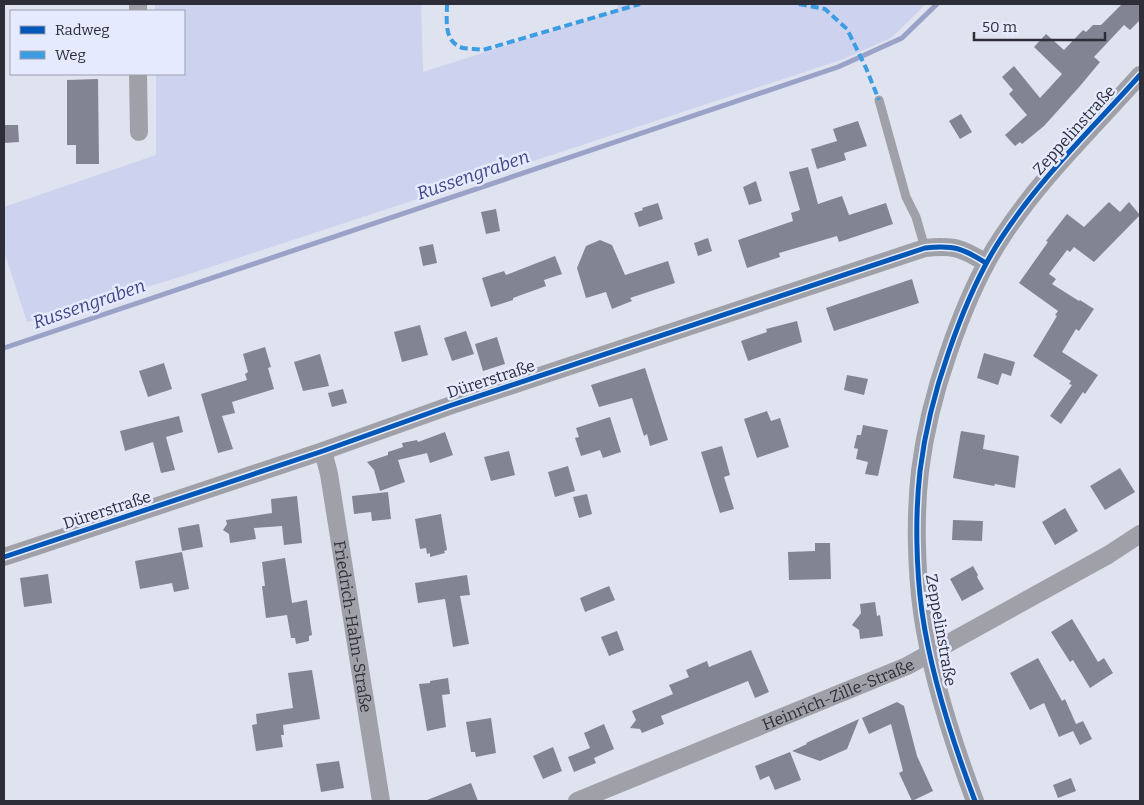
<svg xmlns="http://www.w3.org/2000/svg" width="1144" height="805" viewBox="0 0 1144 805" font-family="Bitter,serif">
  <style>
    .green { fill: #cdd2ee }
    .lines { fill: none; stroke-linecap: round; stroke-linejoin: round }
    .stream { stroke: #9aa2c8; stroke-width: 5 }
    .building { fill: #838493 }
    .service { stroke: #a0a1a8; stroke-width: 9 }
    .minor { stroke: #a0a1a8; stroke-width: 18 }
    .quiet { stroke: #3d9de2; stroke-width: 4; stroke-dasharray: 8 4; stroke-linecap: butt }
    .cycleway-casing { stroke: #e6eaff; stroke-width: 8 }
    .cycleway { stroke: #0057b8; stroke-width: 5 }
    .labels { text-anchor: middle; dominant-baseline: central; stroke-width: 5; stroke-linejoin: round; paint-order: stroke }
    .street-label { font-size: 16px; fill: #2d2e38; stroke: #e6eaff }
    .water-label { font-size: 18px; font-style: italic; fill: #3f4585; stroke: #e6eaff }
  </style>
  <rect width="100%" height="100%" fill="#dfe2ef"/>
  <!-- green -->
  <path class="green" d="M155 4H421L423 72 618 10V4H926L891 38 841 60 177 278 27 322 4 251V207L156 155V74H184V11H155Z"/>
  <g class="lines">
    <!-- stream -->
    <path class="stream" d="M4 348 838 67 902 38 937 4"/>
  </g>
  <!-- building -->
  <path class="building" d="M1122 4H1140V20L1130 30 1124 25 1094 57 1100 62 1080 86 1044 126 1022 144 1020 142 1015 146 1005 135 1027 115 1009 94 1013 90 1002 77 1014 66 1040 98 1062 74 1034 47 1046 34 1064 50 1083 30 1086 32 1093 25H1101Z
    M98 79 99 164H76V145H67V80Z
    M961 114 972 132 960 139 949 121Z
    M858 121 867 146 844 153 846 160 817 169 811 149 837 141 833 129Z
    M4 125H18L19 142 4 143Z
    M808 167 818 204 842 196 849 215 886 203 893 224 839 242 837 236 779 253 780 257 747 268 738 240 793 221 791 213 800 210 789 172Z
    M756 181 762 201 749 205 743 187Z
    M1109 202 1120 212 1129 202 1140 215 1094 262 1074 247 1070 252 1067 250 1049 274 1056 279 1052 284 1079 301 1080 300 1094 309 1079 331 1076 329 1062 352 1098 375 1085 394 1083 392 1061 424 1050 416 1072 385 1069 384 1071 381 1033 356 1057 316 1055 315 1058 311 1019 283 1048 242 1046 241 1067 214 1084 227Z
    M658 203 663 219 639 227 634 213 643 210 642 208Z
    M496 209 500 231 486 234 481 212Z
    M708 238 712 251 698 256 694 243Z
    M600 240 612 245 625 275 668 261 675 283 630 298 632 301 612 309 606 292 586 298 577 268 586 246Z
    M433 244 437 263 423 266 419 247Z
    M555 256 562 274 544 280 546 286 513 298V300L491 307 482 278 504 271 506 275Z
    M912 279 919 303 834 331 826 308Z
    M797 321 802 342 748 361 741 341 767 332 766 329Z
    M420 325 428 355 402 362 394 332Z
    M466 331 474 354 452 361 444 338Z
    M497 337 505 364 483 371 475 344Z
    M265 347 271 367 268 368 274 389 232 402 235 413 222 416 233 449 218 453 201 394 247 380 245 374 248 372 243 354Z
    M984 353 1015 362 1011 376 1002 373 998 385 977 378Z
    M320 354 329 386 303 391 294 362Z
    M164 363 172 389 148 397 139 371Z
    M645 368 668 440 650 446 647 434 644 436 632 398 599 407 591 385Z
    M847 375 868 379 864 395 844 390Z
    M343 389 347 403 332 407 328 393Z
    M767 411 771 421 780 418 789 447 757 458 744 419Z
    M179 416 183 432 166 437 175 470 161 473 153 442 125 451 120 431Z
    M610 417 621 452 603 458 600 450 581 456 575 438 579 437 576 428Z
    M863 425 888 430 878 476 865 474 868 462 856 459 858 449 854 448 857 435H861Z
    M961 431 985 435 983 449 1019 456 1015 488 995 484 994 486 953 478Z
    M445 432 453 455 430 463 427 453 398 460 405 482 380 491 374 470 367 462 388 455V452L403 447 402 443 417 440 418 442Z
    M722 446 730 475 724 477 734 509 720 513 701 452Z
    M509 451 515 475 491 481 484 457Z
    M568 466 575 491 555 497 548 472Z
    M1120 468 1135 492 1105 510 1090 486Z
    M388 492 391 519 372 521 371 512 354 514 352 496Z
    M587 494 592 514 579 518 573 497Z
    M297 496 302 543 284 545 282 526 254 528 256 539 230 543 229 534 223 530 227 524 226 520 272 513 271 499Z
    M1065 508 1078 531 1055 545 1042 522Z
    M441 514 447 550 444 551 445 553 430 557V553L427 554 426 548 420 549 415 519Z
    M953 520 983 521 982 541 952 540Z
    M199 524 203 547 182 551 178 528Z
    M815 543H830L831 579 789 580 788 552 815 551Z
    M182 552 189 589 174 592 172 583 140 589 135 561Z
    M285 558 292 603 307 600 312 635 309 636V641L296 644 295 638H291L287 615 266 618 262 586H265L262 562Z
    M973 566 978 575 977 577 984 589 962 601 950 579Z
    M48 574 52 603 24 607 20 578Z
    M467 575 470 595 460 596 469 644 453 647 445 599 418 603 415 583Z
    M609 586 615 600 585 612 580 598Z
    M875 602 877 616 880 615 883 636 860 639 859 630 852 625 861 613 860 604Z
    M1072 619 1098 662 1104 658 1113 673 1090 688 1073 660 1070 662 1051 632Z
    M617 631 624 650 609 656 601 637Z
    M751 650 769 692 755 698 748 681 661 716 664 724 642 733 640 729 630 728 636 720 632 711 673 694 669 685 689 677 686 670 707 661 709 667Z
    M1038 658 1062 701 1065 699 1076 724 1083 721 1092 739 1080 745 1073 731 1059 737 1044 703 1030 710 1010 673Z
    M312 670 320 719 283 725 284 735H281L283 747 256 751 252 725 257 724 256 714 293 708 288 673Z
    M448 678 450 694 442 695 446 727 427 731 419 684 430 683V681Z
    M897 702 904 706 917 756 933 791 912 801 899 773 903 771 891 724 869 734 862 718Z
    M491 718 496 753 476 757 475 752H471L466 722Z
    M859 719 847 749 820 761 792 751 807 744 806 743Z
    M604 724 614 749 594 758 592 753 596 763 574 772 568 757 590 748 584 733Z
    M553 747 562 771 543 779 533 756Z
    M790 752 801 780 775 790 769 776 760 780 755 766Z
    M339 761 344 788 321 792 316 764Z
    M1071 778 1076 791 1058 798 1053 785Z
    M471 783 478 801H427V800Z"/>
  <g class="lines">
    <!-- service -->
    <path class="service" d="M879 100 906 197 916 217 925 248"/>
    <!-- minor -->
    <g class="minor">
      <path d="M138 4V11"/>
      <path d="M138 74 139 132"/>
      <path id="s1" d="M323 451 329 474 381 801"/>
      <path d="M4 557 323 451 449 406 925 248C954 245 962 248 986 263"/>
      <path id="s2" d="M577 801 907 666 1108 555 1140 534"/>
      <path d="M975 801C952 740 931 676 922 612 916 568 915 515 920 471 925 431 935 391 948 354 962 313 978 273 1002 237 1041 177 1093 128 1140 75"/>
    </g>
    <!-- quiet -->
    <path class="quiet" d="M447 4C447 20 443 42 463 48 469 49 476 49 483 50L640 4
      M799 4 825 9 847 29 866 68 879 100"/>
    <!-- cycleway casing -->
    <g class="cycleway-casing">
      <path id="cycleway" d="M4 557 323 451 449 406 925 248C954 245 962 248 986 263
        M975 801C952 740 931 676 922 612 916 568 915 515 920 471 925 431 935 391 948 354 962 313 978 273 1002 237 1041 177 1093 128 1140 75"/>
    </g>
    <!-- cycleway -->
    <use href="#cycleway" class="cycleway"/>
  </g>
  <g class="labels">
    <!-- street labels -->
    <g class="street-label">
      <text transform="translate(1074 130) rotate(-48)">Zeppelinstraße</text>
      <text transform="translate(491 379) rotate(-18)">Dürerstraße</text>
      <text transform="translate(107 510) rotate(-18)">Dürerstraße</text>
      <text stroke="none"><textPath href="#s1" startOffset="178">Friedrich-Hahn-Straße</textPath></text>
      <text transform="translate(941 630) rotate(80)">Zeppelinstraße</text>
      <text stroke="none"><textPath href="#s2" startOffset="282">Heinrich-Zille-Straße</textPath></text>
    </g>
    <!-- water labels -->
    <g class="water-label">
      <text transform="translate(473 175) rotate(-19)">Russengraben</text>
      <text transform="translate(89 304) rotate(-19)">Russengraben</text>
    </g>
  </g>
  <!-- border -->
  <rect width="1144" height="805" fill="none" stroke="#2d2e38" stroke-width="10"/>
  <!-- legend -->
  <rect x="10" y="10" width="175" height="65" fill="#e6eaff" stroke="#9c9faf"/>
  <rect x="20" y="26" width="25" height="8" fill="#0057b8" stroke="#9c9faf"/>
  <text x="55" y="35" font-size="15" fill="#2d2e38">Radweg</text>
  <rect x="20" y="51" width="25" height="8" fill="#3d9de2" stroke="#9c9faf"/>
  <text x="55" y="60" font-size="15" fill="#2d2e38">Weg</text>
  <!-- scale -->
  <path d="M974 32v8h131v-8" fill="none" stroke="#2d2e38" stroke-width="2.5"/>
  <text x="982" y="32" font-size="15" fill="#2d2e38" stroke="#e6eaff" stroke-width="4" paint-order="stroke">50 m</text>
</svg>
